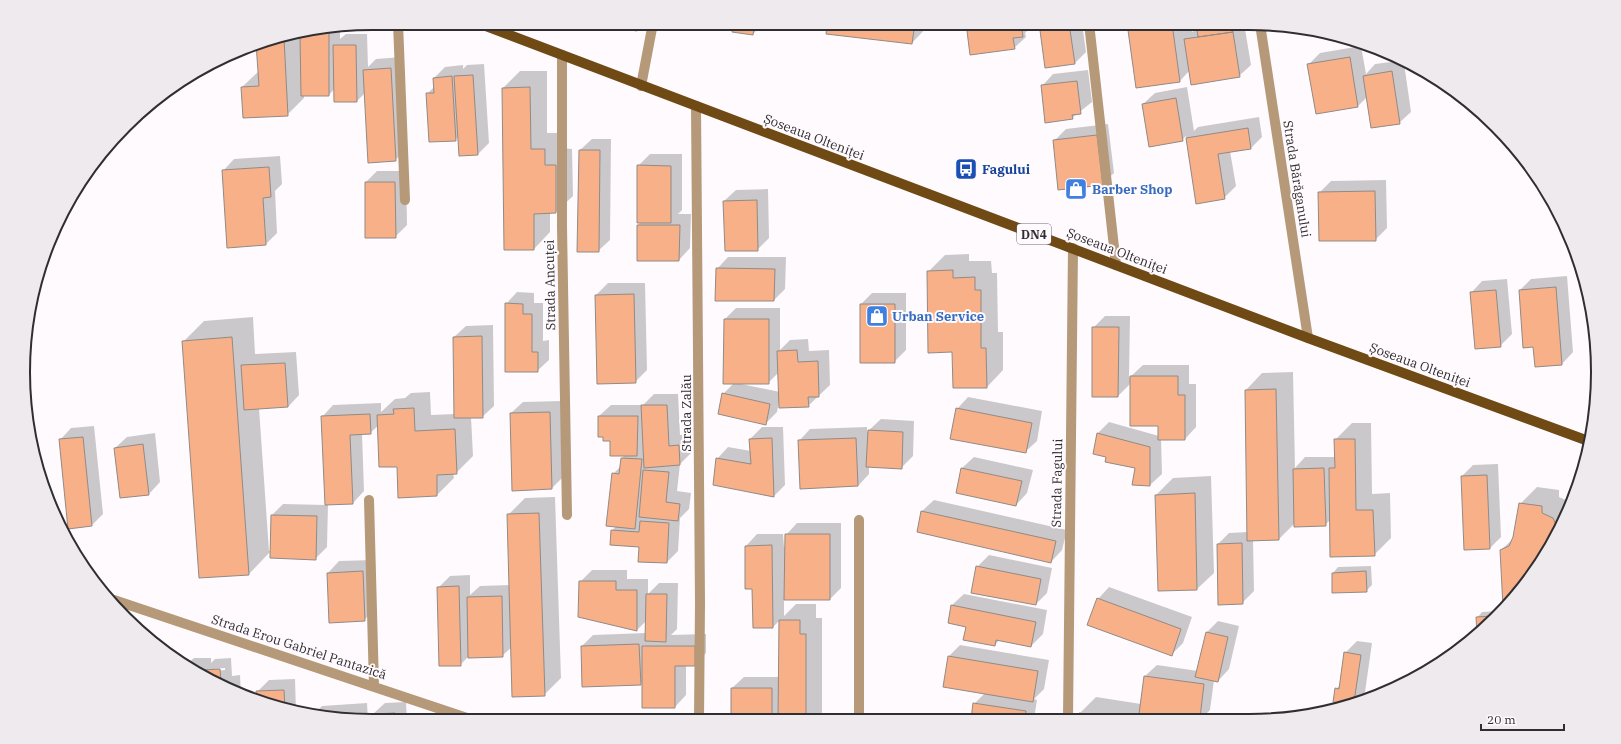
<svg xmlns="http://www.w3.org/2000/svg" width="1621" height="744" viewBox="0 0 1621 744" font-family="'IBM Plex Serif',serif">
  <style>
    .shadow { fill: #0003; fill-rule: evenodd }
    .building { fill: #f7b088; stroke: #928a85 }
    .lines { fill: none; stroke-linecap: round; stroke-linejoin: round }
    .minor { stroke: #b59979; stroke-width: 10 }
    .tertiary { stroke: #b59979; stroke-width: 10 }
    .primary { stroke: #704a15; stroke-width: 10 }
    .labels { text-anchor: middle; dominant-baseline: central; stroke-width: 4; stroke-linejoin: round; paint-order: stroke }
    .shield { fill: #fefafe; stroke: #6e6b6e; stroke-width: 1 }
    .shield-label { font-size: 12px; font-weight: bold; fill: #312e31 }
    .street-label { font-size: 13px; fill: #312e31; stroke: #fefafe }
    .transit-label { font-size: 13px; font-weight: bold; fill: #164399; stroke: #fefafe; text-anchor: start }
    .shop-label { font-size: 13px; font-weight: bold; fill: #366cbe; stroke: #fefafe; text-anchor: start }
    .rim { fill: none; stroke: #312e31; stroke-width: 2 }
  </style>
  <rect width="100%" height="100%" fill="#fefafe"/>
  <!-- shadow -->
  <path class="shadow" d="M615 23H643L637 30Z
    M735 23H764L753 34Z
    M828 23H929L928 26 912 43Z
    M967 23H1034V24L1025 33 1026 37 1014 48Z
    M1040 23H1082L1086 52 1075 63Z
    M1128 23H1191L1192 32 1198 28 1197 23H1244L1251 65 1239 76 1190 70 1180 81Z
    M340 28V39L346 34H367L368 67 376 59 402 57 407 149 395 160 365 93 357 101 335 88 329 95H304V98L287 115 242 87 259 71 257 43Z
    M1361 46 1366 74 1375 64 1399 61 1404 63 1411 112 1399 123 1367 97 1358 106 1317 113 1308 65 1320 53Z
    M215 62 204 72 193 73 198 70Z
    M484 64 489 143 478 154 459 136 455 140 427 94 434 87V78L445 67 463 65V69L467 65Z
    M1088 70 1092 102 1072 118 1042 86 1053 74Z
    M520 71H547V133H562V148L572 149 573 196 556 212H550V232L534 249 503 88Z
    M1187 87 1194 131 1198 127 1259 117 1262 137 1251 148 1230 151 1236 186 1224 198 1197 202 1186 136 1182 140 1143 104 1155 93Z
    M1108 124 1114 173 1102 184 1054 141 1066 129Z
    M592 139H611L610 240 598 251 580 150Z
    M650 154H682V210L678 214H691L690 248 679 260 638 225 641 222 638 166Z
    M280 156 282 184 275 191 277 233 266 244 223 171 234 159Z
    M377 171H406L407 225 395 237 366 182Z
    M1386 180 1387 228 1375 240 1320 192 1331 181Z
    M768 189 769 238 757 250 724 201 736 190Z
    M969 254V261H991L992 273H997L998 332H1003V370L987 387 928 272 945 255Z
    M728 257H786L785 289 774 300 717 269Z
    M41 274 42 283 35 290Z
    M1567 276 1573 352 1562 364 1520 290 1531 279Z
    M1507 279 1512 334 1500 346 1471 293 1482 281Z
    M608 283H645L647 370 635 382 598 383 596 295Z
    M517 292 534 293V303H543V341L549 340V360L537 371 506 304Z
    M872 293H906V350L894 362 861 304Z
    M736 308H780V350L790 340 808 339 809 351 829 350 830 385 808 406 779 401 777 412 766 423 723 394 734 383 725 319ZM779 372 780 392 741 384 768 383Z
    M1105 316H1130L1129 378 1143 365H1189V384H1196V427L1185 439H1161L1162 474 1150 485 1133 484 1136 467 1108 456 1098 433 1109 422 1159 436V425L1131 383 1118 396 1093 328Z
    M253 317 255 354 296 352 299 395 288 407 259 408 269 551H271L272 515 283 504 326 505 322 417 333 405 381 403V412L395 399 405 398 411 393 430 392 431 415 455 414 454 337 466 326 493 325 494 406 482 417H471L473 456 456 473H453L454 478 437 495 398 466 379 425 370 433 362 434 364 491 353 503 328 504 327 547 315 559 271 551 249 574 183 342 204 321Z
    M1293 372 1295 468 1305 457H1336L1335 440 1352 423H1371L1372 494 1390 493 1391 538 1374 555 1331 519 1325 525 1295 523 1279 539 1253 540 1254 591 1242 603 1218 544 1229 533 1248 532 1246 390 1262 373Z
    M654 394H678L680 435 690 434 691 453 680 464 677 491 691 493 689 509 680 518 678 551 667 562 612 531 616 526 613 474 621 466 622 458 625 455 611 440 599 416 611 405H643Z
    M968 397 1042 411 1037 441 1025 452 957 409Z
    M561 401 563 477 552 488 511 413 523 402Z
    M881 419 914 421 913 456 901 468 869 466V474L858 486 799 441 810 429 867 427V432Z
    M94 426 103 514 92 525 60 440 71 428Z
    M762 427H783L785 485 774 496 717 459 728 447 751 451 750 439Z
    M33 433 35 453 30 440 29 434Z
    M155 433 160 482 149 494 115 448 127 437Z
    M974 457 1033 470 1027 493 1016 505 962 468Z
    M1498 464 1501 537 1490 548 1462 476 1473 465Z
    M1211 476 1214 573 1197 589 1159 590 1156 495 1173 478Z
    M1537 487 1559 490V497L1570 502 1571 506 1526 584 1504 606 1501 550 1515 537 1520 504Z
    M555 497 561 678 544 695 512 647 502 656 468 657 460 665 438 588 450 576 470 575V595L480 586 510 585 508 515 525 498Z
    M934 500 1067 530 1062 550 1051 562 918 532 922 511Z
    M797 523H841V588L830 599H784V616L796 604H816V618H822V720H732V688L744 677H780V620L773 627 753 588H746V546L757 534H783L784 547H785L786 535Z
    M989 555 1052 568 1047 593 1036 604 977 567Z
    M374 560 376 608 364 620 330 622 328 573 339 561Z
    M1371 566 1372 585 1366 591 1333 573 1338 567Z
    M592 570H627V579H648V594L659 583H678L677 629 671 635 706 634V653L694 665H686V695L675 707 643 681 640 684 582 646 593 635 646 633 647 620 637 630 580 582Z
    M1109 587 1192 617 1183 643 1171 655 1098 599Z
    M964 594 1047 610 1043 634 1031 646 1000 639 995 645 967 626 949 623 952 605Z
    M1498 611V612L1478 633 1477 618 1482 612Z
    M1218 621 1239 626 1229 669 1218 681 1214 680 1210 710 1205 715 1227 718 1079 719 1080 713 1096 697 1141 704 1145 676 1157 665 1198 671 1207 632Z
    M157 639V644L150 640Z
    M1357 641 1372 643 1365 692 1356 702 1350 703 1336 689 1341 684 1345 653Z
    M960 645 1049 660 1044 689 1034 699 1037 700 1034 719H972L974 704 985 693 949 656Z
    M194 658H211V663L215 659 231 658 232 676 240 675 241 695 188 663ZM225 668V670L214 671V669Z
    M295 679 296 712 258 700 257 692 269 680Z
    M406 702 407 721H371H374L373 714 385 703Z
    M367 703 368 721 313 715 322 706Z"/>
  <!-- building -->
  <path class="building" d="M614 23H638L637 31 613 27Z
    M734 23H755L753 35 732 32Z
    M827 23H915L912 44 826 34Z
    M966 23H1021L1023 37 1013 38 1015 49 970 55Z
    M1039 23H1069L1075 64 1045 68Z
    M1127 23H1172L1180 82 1136 88Z
    M1196 23H1231L1233 32 1198 37Z
    M329 30V96H301L300 35Z
    M1233 32 1240 77 1191 85 1184 39Z
    M284 38 288 116 243 118 241 87 259 86 256 43Z
    M333 45H356L357 102H334Z
    M1388 52 1419 69 1386 58Z
    M1350 57 1358 107 1316 114 1307 64Z
    M204 67 205 73 191 74 198 70Z
    M391 68 396 161 368 163 363 70Z
    M1392 71 1400 124 1371 128 1363 76Z
    M473 75 478 155 459 156 454 76Z
    M452 76 456 141 429 142 426 93H434L433 78Z
    M1077 81 1081 114 1072 115 1073 119 1045 123 1041 85Z
    M530 87 531 149H545V165H556V213L534 214V250H504L502 88Z
    M1176 98 1183 141 1149 147 1142 104Z
    M1248 128 1251 149 1218 154 1225 199 1196 204 1186 138Z
    M1097 135 1103 185 1058 190 1053 140Z
    M579 150H600L599 252H577Z
    M637 165 671 166V223H637Z
    M269 167 271 197 263 198 266 245 227 248 222 170Z
    M365 182H395L396 238H365Z
    M1375 191 1376 241H1319L1318 192Z
    M757 200 758 251H725L723 201Z
    M637 225H680L679 261H637Z
    M716 268 775 269 774 301H715Z
    M953 270V278L975 277V290H981V348H986L987 388H953L952 352 928 353 927 271Z
    M1556 287 1562 365 1535 367 1533 347 1523 348 1519 290Z
    M1496 290 1501 347 1475 349 1470 292Z
    M634 294 636 383 597 384 595 295Z
    M505 303 523 304V314H532V352H538V372H505Z
    M860 304H895V363H860Z
    M724 319H769V384H723Z
    M1092 327H1119L1118 397H1092Z
    M482 336 483 418H454L453 337Z
    M232 337 249 575 199 578 182 341Z
    M797 350 798 362 818 361 819 397H808L809 407 779 408 777 351Z
    M285 363 288 407 244 410 241 365Z
    M1130 376H1178V395H1185V440H1158V426H1130Z
    M1276 389 1279 540 1247 541 1245 390Z
    M722 393 770 404 766 425 718 414Z
    M641 405H667L669 446 679 445 680 465 644 468Z
    M414 408 415 431 455 429 457 474 437 475V496L398 498 397 467H379L377 415 394 414 393 409Z
    M956 408 1032 423 1026 453 950 439Z
    M550 412 552 489 512 491 510 413Z
    M370 414 371 434 350 435 353 504 325 505 321 416Z
    M598 416H638L637 456H610V441H603V437H598Z
    M868 430 903 432 902 469 866 467Z
    M1097 433 1150 447V486L1132 485 1135 468 1105 462 1106 457 1093 454Z
    M83 437 92 526 68 529 59 439Z
    M772 438 774 497 713 485 716 458 751 464 749 439Z
    M856 438 858 486 800 489 798 440Z
    M1334 439H1355L1356 510H1373L1375 556 1330 557 1329 468H1335Z
    M143 444 149 495 120 498 114 448Z
    M621 458 642 459 635 529 606 526 612 473 619 474Z
    M961 468 1022 481 1016 506 956 493Z
    M1324 468 1326 526 1294 527 1293 469Z
    M643 470 669 472 666 502 680 504 678 521 639 517Z
    M1487 475 1490 549 1464 550 1461 476Z
    M1195 493 1197 590 1158 591 1155 495Z
    M1519 503 1542 506V513L1553 518 1558 529 1526 584 1503 607 1500 550 1509 546 1513 537Z
    M921 511 1056 541 1051 563 917 532Z
    M539 513 545 696 512 697 507 514Z
    M271 515 317 516 316 560 270 558Z
    M640 521 669 523 667 563 638 562 639 547 610 545 611 530 639 532Z
    M785 534H830V600H784Z
    M1242 543 1243 604 1218 605 1217 544Z
    M772 545 773 628H753L752 589H745V546Z
    M976 566 1041 579 1036 605 971 593Z
    M363 571 365 621 329 623 327 573Z
    M1366 571 1367 592 1332 593V573Z
    M579 581H616V590H637V631L578 617Z
    M459 586 461 666H439L437 587Z
    M646 594H667L666 642 645 641Z
    M502 596 503 657 468 658 467 597Z
    M1097 598 1181 629 1172 656 1087 625Z
    M951 605 1036 622 1031 647 996 640 995 646 963 640 966 627 948 623Z
    M1493 616V617L1477 634 1476 617Z
    M779 620H800V634H806V720H778Z
    M1206 632 1228 637 1218 682 1195 677Z
    M639 644 641 685 582 687 581 646Z
    M642 646H695V666H675V708H642Z
    M1344 652 1361 655 1354 702 1347 704 1333 702 1335 688 1339 689Z
    M948 656 1038 671 1033 702 943 687Z
    M220 669 221 683 202 672V670Z
    M1144 676 1204 684 1200 718H1171L1139 714Z
    M731 688H772V720H731Z
    M284 690 285 708 257 700 256 691Z
    M973 703 1026 711 1025 719H971Z
    M395 713V721H373L372 714Z
    M1079 713 1113 719H1078Z
    M356 714V719L336 717V715Z
    M336 715V717L321 716Z"/>
  <g class="lines">
    <!-- minor -->
    <path class="minor" d="M398 23 405 200
      M1089 23 1116 265
      M1260 24 1308 338
      M562 55V227L567 515
      M641 86 653 23
      M696 106 700 602 699 720
      M369 500 374 686
      M114 600 476 721
      M859 719V520"/>
    <!-- tertiary -->
    <path class="tertiary" d="M1068 719 1073 248"/>
    <!-- primary -->
    <path class="primary" d="M478 23 1308 338 1591 442"/>
  </g>
  <!-- icons -->
  <defs>
    <g id="bus-square" transform="scale(1.15)"><rect x="-9" y="-9" width="18" height="18" rx="4" fill="#1a4fb4" stroke="#fefafe"/><path d="M-5-6H5V4H4V6H2V4H-2V6H-4V4H-5ZM-3.5-4V0h7V-4ZM-3.5 1.2v1.5H-2V1.2ZM2 1.2v1.5H3.5V1.2Z" fill="#fff"/></g>
    <g id="shop-square" transform="scale(1.15)"><rect x="-9" y="-9" width="18" height="18" rx="4" fill="#3f7fe0" stroke="#fefafe"/><path d="M-5-2.5h2.3a2.7 3.5 0 0 1 5.4 0H5L5.5 6h-11ZM-1.5-2.5h3a1.5 2.3 0 0 0-3 0Z" fill="#fff"/></g>
  </defs>
  <g fill-rule="evenodd">
    <use href="#bus-square" x="966" y="169"/>
    <use href="#shop-square" x="1076" y="189"/>
    <use href="#shop-square" x="877" y="316"/>
  </g>
  <g class="labels">
    <!-- shield labels -->
    <rect class="shield" x="1017" y="224" width="34" height="20" rx="3"/>
    <g class="shield-label">
      <text x="1034" y="234">DN4</text>
    </g>
    <!-- street labels -->
    <g class="street-label">
      <text transform="translate(814 137) rotate(21)">Șoseaua Olteniței</text>
      <text transform="translate(1297 179) rotate(81)">Strada Bărăganului</text>
      <text transform="translate(1117 251) rotate(21)">Șoseaua Olteniței</text>
      <text transform="translate(550 285) rotate(-91)">Strada Ancuței</text>
      <text transform="translate(1420 365) rotate(20)">Șoseaua Olteniței</text>
      <text transform="translate(686 413) rotate(-90)">Strada Zalău</text>
      <text transform="translate(1057 483) rotate(-89)">Strada Fagului</text>
      <text transform="translate(299 647) rotate(18)">Strada Erou Gabriel Pantazică</text>
    </g>
    <!-- transit labels -->
    <g class="transit-label">
      <text x="982" y="169">Fagului</text>
    </g>
    <!-- shop labels -->
    <g class="shop-label">
      <text x="1092" y="189">Barber Shop</text>
      <text x="892" y="316">Urban Service</text>
    </g>
  </g>
  <!-- crop -->
  <path d="M0 0H1621V744H0ZM372 30H1249A342 342 0 0 1 1591 372V372A342 342 0 0 1 1249 714H372A342 342 0 0 1 30 372V372A342 342 0 0 1 372 30Z" fill="#eeeaee" fill-rule="evenodd"/>
  <path class="rim" d="M372 30H1249A342 342 0 0 1 1591 372V372A342 342 0 0 1 1249 714H372A342 342 0 0 1 30 372V372A342 342 0 0 1 372 30Z"/>
  <!-- scale -->
  <path d="M1481 724v6h83v-6" fill="none" stroke="#312e31" stroke-width="2"/>
  <text x="1487" y="724" font-size="12" fill="#312e31" stroke="#fefafe" stroke-width="3" paint-order="stroke">20 m</text>
</svg>
